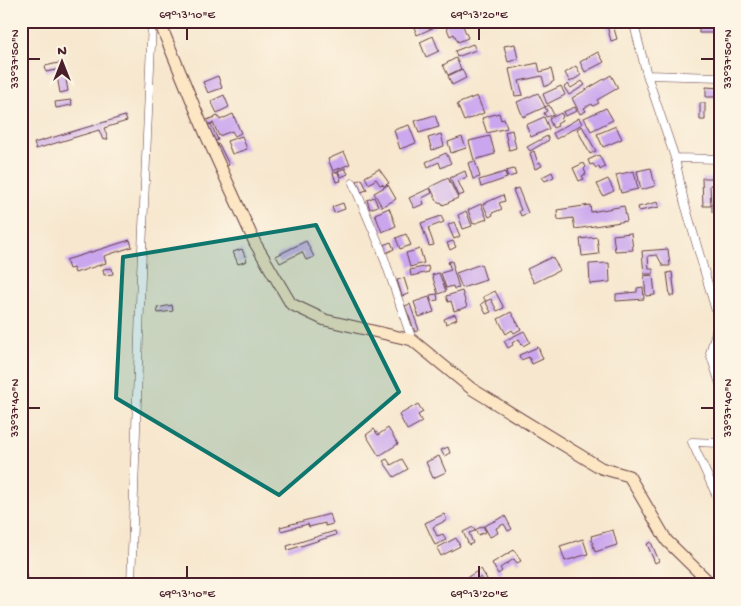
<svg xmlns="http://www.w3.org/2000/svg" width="741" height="606" viewBox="0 0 741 606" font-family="'Gochi Hand',sans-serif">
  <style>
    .building { fill: #caa6ee }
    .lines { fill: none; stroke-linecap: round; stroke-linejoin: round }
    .street-casing { stroke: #643d43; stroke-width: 9 }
    .secondary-casing { stroke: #643d43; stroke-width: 13 }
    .street { stroke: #fff; stroke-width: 8 }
    .secondary { stroke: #fce6c4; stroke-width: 11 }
    .marked { fill: #0f766e; fill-opacity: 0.2; stroke: #0f766e; stroke-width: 4; stroke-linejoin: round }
    .ticks { fill: none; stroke: #4a1f2b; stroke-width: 2 }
    .neatline { fill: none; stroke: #4a1f2b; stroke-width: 2 }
    .ticks-label { font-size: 12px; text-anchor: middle; fill: #4a1f2b }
  </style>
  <rect width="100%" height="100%" fill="#fcf5e5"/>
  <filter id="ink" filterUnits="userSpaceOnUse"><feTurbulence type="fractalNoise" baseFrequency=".02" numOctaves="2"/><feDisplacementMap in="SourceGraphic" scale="10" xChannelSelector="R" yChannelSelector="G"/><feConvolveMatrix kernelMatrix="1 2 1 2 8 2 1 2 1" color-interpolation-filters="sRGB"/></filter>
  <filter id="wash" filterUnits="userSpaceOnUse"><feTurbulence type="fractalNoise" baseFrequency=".0096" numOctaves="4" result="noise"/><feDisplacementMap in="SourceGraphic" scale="20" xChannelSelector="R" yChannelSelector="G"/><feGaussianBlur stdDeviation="1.12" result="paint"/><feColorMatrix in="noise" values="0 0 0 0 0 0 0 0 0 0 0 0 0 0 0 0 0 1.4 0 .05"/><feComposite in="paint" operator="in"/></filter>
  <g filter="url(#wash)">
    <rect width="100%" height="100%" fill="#f7e7ce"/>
    <g id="blocks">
      <!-- building -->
      <path class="building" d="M412 21H433L435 27 417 35Z
        M444 21H461L468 38 458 42 454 34 450 36Z
        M655 21H675V23H655Z
        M699 21H714V33H699Z
        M613 25 617 39 611 41 607 26Z
        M433 36 439 51 426 57 420 42Z
        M473 44 476 50 457 57 455 51Z
        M515 44 518 59 508 62 504 46Z
        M598 52 604 62 585 72 580 62Z
        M456 58 461 69 448 75 443 65Z
        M63 62 68 91 60 93 56 70 46 72 45 66Z
        M538 63 540 72 551 69 554 81 545 87 542 76 519 81 523 95 515 96 509 69Z
        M576 66 581 75 570 82 565 73Z
        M462 69 466 78 452 85 448 76Z
        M611 75 618 88 597 100 599 103 593 106 592 104 584 108 586 111 580 114 572 98Z
        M218 76 222 88 208 93 203 82Z
        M582 81 585 85 569 95 564 87 568 84 571 88Z
        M561 86 565 95 547 104 543 94Z
        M706 87 720 88V97H706Z
        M538 93 545 107 523 117 517 102Z
        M224 95 229 107 217 113 211 101Z
        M477 96 484 113 464 121 457 104Z
        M71 100 72 105 56 108 55 102Z
        M700 103H705V120H700Z
        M549 105 554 115 546 117 544 113 547 111 545 107Z
        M575 107 577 111 565 116 563 112Z
        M606 108 613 120 591 131 584 118Z
        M499 113 501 120 504 119 507 128 487 133 482 118Z
        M561 113 563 117 561 119 562 121 557 124 558 126 553 128 549 119Z
        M233 114 241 133 235 136 232 131 219 136 213 123 206 125 204 121 218 116 220 120Z
        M435 115 439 127 419 133 415 121Z
        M125 116 127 121 104 128 108 139 103 140 99 130 36 149 34 143Z
        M544 117 549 129 531 137 526 125Z
        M579 118 582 124 556 139 553 133Z
        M211 124 218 140 212 142 205 127Z
        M409 125 416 143 400 149 394 130Z
        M582 126 596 151 590 154 577 129Z
        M616 126 622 139 603 147 597 134Z
        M512 130 516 148 509 150 505 132Z
        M441 134 444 146 432 150 428 138Z
        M242 136 247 149 232 154 227 141Z
        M490 136 495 154 474 160 469 141Z
        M547 136 549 140 530 151 527 147Z
        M462 137 466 148 451 153 448 142Z
        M219 144 229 165 225 166 215 146Z
        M534 151 538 163 540 162 542 166 535 169 530 153Z
        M344 152 350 164 333 171 328 159Z
        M446 153 451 163 441 168 439 162 428 167 426 162Z
        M599 155 605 167 600 170 599 166 596 168 593 164 590 165 588 160Z
        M475 161 480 177 473 179 468 163Z
        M584 163 586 167 584 169 586 174 582 176 584 179 579 181 573 168Z
        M345 168 348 174 341 177 338 171Z
        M651 168 655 186 641 190 637 171Z
        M379 169 389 183 384 186 382 184 380 185 376 179 369 184 365 177Z
        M514 169 516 175 508 177 506 171Z
        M465 171 467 177 458 181 464 194 458 196 450 178Z
        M634 171 638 189 621 193 616 175Z
        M338 172 341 181 336 182 333 173Z
        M505 172 507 178 481 187 479 180Z
        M552 172 554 177 545 181 542 177Z
        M448 178 458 198 443 205 441 202 438 203 430 187Z
        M702 178H720V185H710L711 206H703Z
        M362 179 367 190 361 192 357 181Z
        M608 179 614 191 603 196 597 184Z
        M388 185 396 199 382 207 374 193Z
        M430 188 432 193 422 198 424 204 414 208 409 198Z
        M518 188 528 213 521 216 519 211 521 210 513 190Z
        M503 195 505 201 499 203 502 209 492 213 493 215 489 217 483 204Z
        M374 197 378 206 370 209 367 200Z
        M658 202 659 207 639 211 638 207Z
        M343 203 345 209 334 213 332 207Z
        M712 203H720V212H712Z
        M481 204 487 219 473 224 468 210Z
        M590 205 591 212 624 206 627 221 575 229 573 218 558 220 557 210Z
        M389 208 396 226 382 232 375 214Z
        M466 211 472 226 463 229 458 215Z
        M441 216 444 222 428 228 434 245 429 246 421 223Z
        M454 222 460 236 454 239 448 225Z
        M631 233 633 250 615 251 613 235Z
        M406 234 411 245 400 249 396 238Z
        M597 237 599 254 582 256 580 239Z
        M130 240 132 247 104 256 106 263 75 273 73 268 69 269 66 260Z
        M306 241 314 257 306 260 302 252 280 263 276 256Z
        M453 241 456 247 450 250 447 243Z
        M391 242 394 249 386 253 383 245Z
        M242 249 247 261 238 264 233 252Z
        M420 249 424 263 410 267 406 253Z
        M668 249 670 266H663L657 255 648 256 649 269H653V274H644L642 251Z
        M552 257 560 270 534 283 527 269Z
        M452 261 454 268H453L459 288 454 289 453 286 446 288 441 273 451 270 448 262Z
        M609 263 610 282 590 284 589 264Z
        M481 264 486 280 462 288 456 273Z
        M428 266 429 272 411 276 410 270Z
        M112 268 113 274 104 275 103 269Z
        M672 272 675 295 670 296 667 273Z
        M439 273 446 291 438 294 432 275Z
        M653 275 655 295 646 296 644 276Z
        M404 278 409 294 402 296 397 280Z
        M643 287 644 299 616 301V294L637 292V288Z
        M462 291 467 307 454 311 451 301 448 302 446 296Z
        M495 291 504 308 497 311 491 299 486 301 483 297Z
        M437 294 438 300 431 301 430 295Z
        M429 297 434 312 419 317 414 302Z
        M485 301 491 312 486 314 481 304Z
        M410 304 419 330 415 332 405 306Z
        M172 305 173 311 158 313 157 308Z
        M511 312 521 329 514 333 512 330 506 334 498 319Z
        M455 314 457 319 446 324 444 319Z
        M524 331 530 342 523 346 519 339 512 343 513 345 508 348 504 341Z
        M538 347 543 359 532 364 529 357 521 360 519 355Z
        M418 404 423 412 418 415 422 422 407 430 399 415Z
        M388 428 398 444 379 456 366 435 374 429 378 435Z
        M448 447 450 453 444 456 441 450Z
        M439 456 446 472 433 478 426 462Z
        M387 459 391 465 402 459 408 469 394 477 383 461Z
        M330 514 333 524 325 526V523L309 527 308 524 281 531 280 527Z
        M444 514 447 520 433 527 437 536 443 534 446 540 435 545 425 523Z
        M505 516 512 529 508 531 504 524 496 528 498 533 490 537 484 526Z
        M483 526 486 532 478 535 475 530Z
        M473 527 475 531 469 533 473 543 469 545 463 532Z
        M613 530 617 545 595 552 591 536Z
        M335 531 336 535 288 550 287 546Z
        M456 538 460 546 441 556 437 548Z
        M583 539 588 554 565 561 560 546Z
        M651 542 659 561 655 563 647 544Z
        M514 550 521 561 517 563 514 559 500 568 502 571 498 574 492 563Z
        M481 569 487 579 484 581 481 577 470 585H463L461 581Z
        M25 571 28 581 23 583 21 572Z"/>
    </g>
  </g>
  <g filter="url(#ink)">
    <use href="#blocks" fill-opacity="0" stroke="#643d43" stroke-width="1"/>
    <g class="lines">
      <!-- street casing -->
      <g class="street-casing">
        <path id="street" d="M633 21 647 75 675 158 684 201 720 325
          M647 75 720 77
          M675 158 720 159
          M353 183 381 249 412 340
          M719 321 710 353 720 384
          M720 443 692 442 720 503
          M131 585 141 274 152 21"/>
      </g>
      <!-- secondary casing -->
      <g class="secondary-casing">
        <path id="secondary" d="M159 21 206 135 255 243 291 304 325 320 412 340 472 389 601 468 629 476 667 541 712 585"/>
      </g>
      <!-- street -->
      <use href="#street" class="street"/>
      <!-- secondary -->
      <use href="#secondary" class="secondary"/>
    </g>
  </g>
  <!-- marked area -->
  <path class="marked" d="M316 225 399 392 279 495 116 398 123 257Z"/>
  <!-- ticks -->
  <path class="ticks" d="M187 28V40M479 28V40M28 59H40M701 59H714M28 408H40M701 408H714M187 566V578M479 566V578"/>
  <!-- margin -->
  <rect width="741" height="606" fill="none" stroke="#fcf5e5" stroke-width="55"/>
  <!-- north arrow -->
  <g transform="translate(62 62)" stroke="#fcf5e5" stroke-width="4" paint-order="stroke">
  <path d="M0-4L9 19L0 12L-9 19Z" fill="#4a1f2b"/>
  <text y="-8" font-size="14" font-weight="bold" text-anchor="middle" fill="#4a1f2b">N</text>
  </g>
  <rect x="28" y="28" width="686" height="550" class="neatline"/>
  <g class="ticks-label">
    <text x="187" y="18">69°13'10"E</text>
    <text x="479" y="18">69°13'20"E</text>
    <text transform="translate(14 59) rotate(-90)" y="4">33°37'50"N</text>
    <text transform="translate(727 59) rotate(-90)" y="4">33°37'50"N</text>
    <text transform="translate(14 408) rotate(-90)" y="4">33°37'40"N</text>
    <text transform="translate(727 408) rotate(-90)" y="4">33°37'40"N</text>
    <text x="187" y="597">69°13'10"E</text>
    <text x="479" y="597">69°13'20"E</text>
  </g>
</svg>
